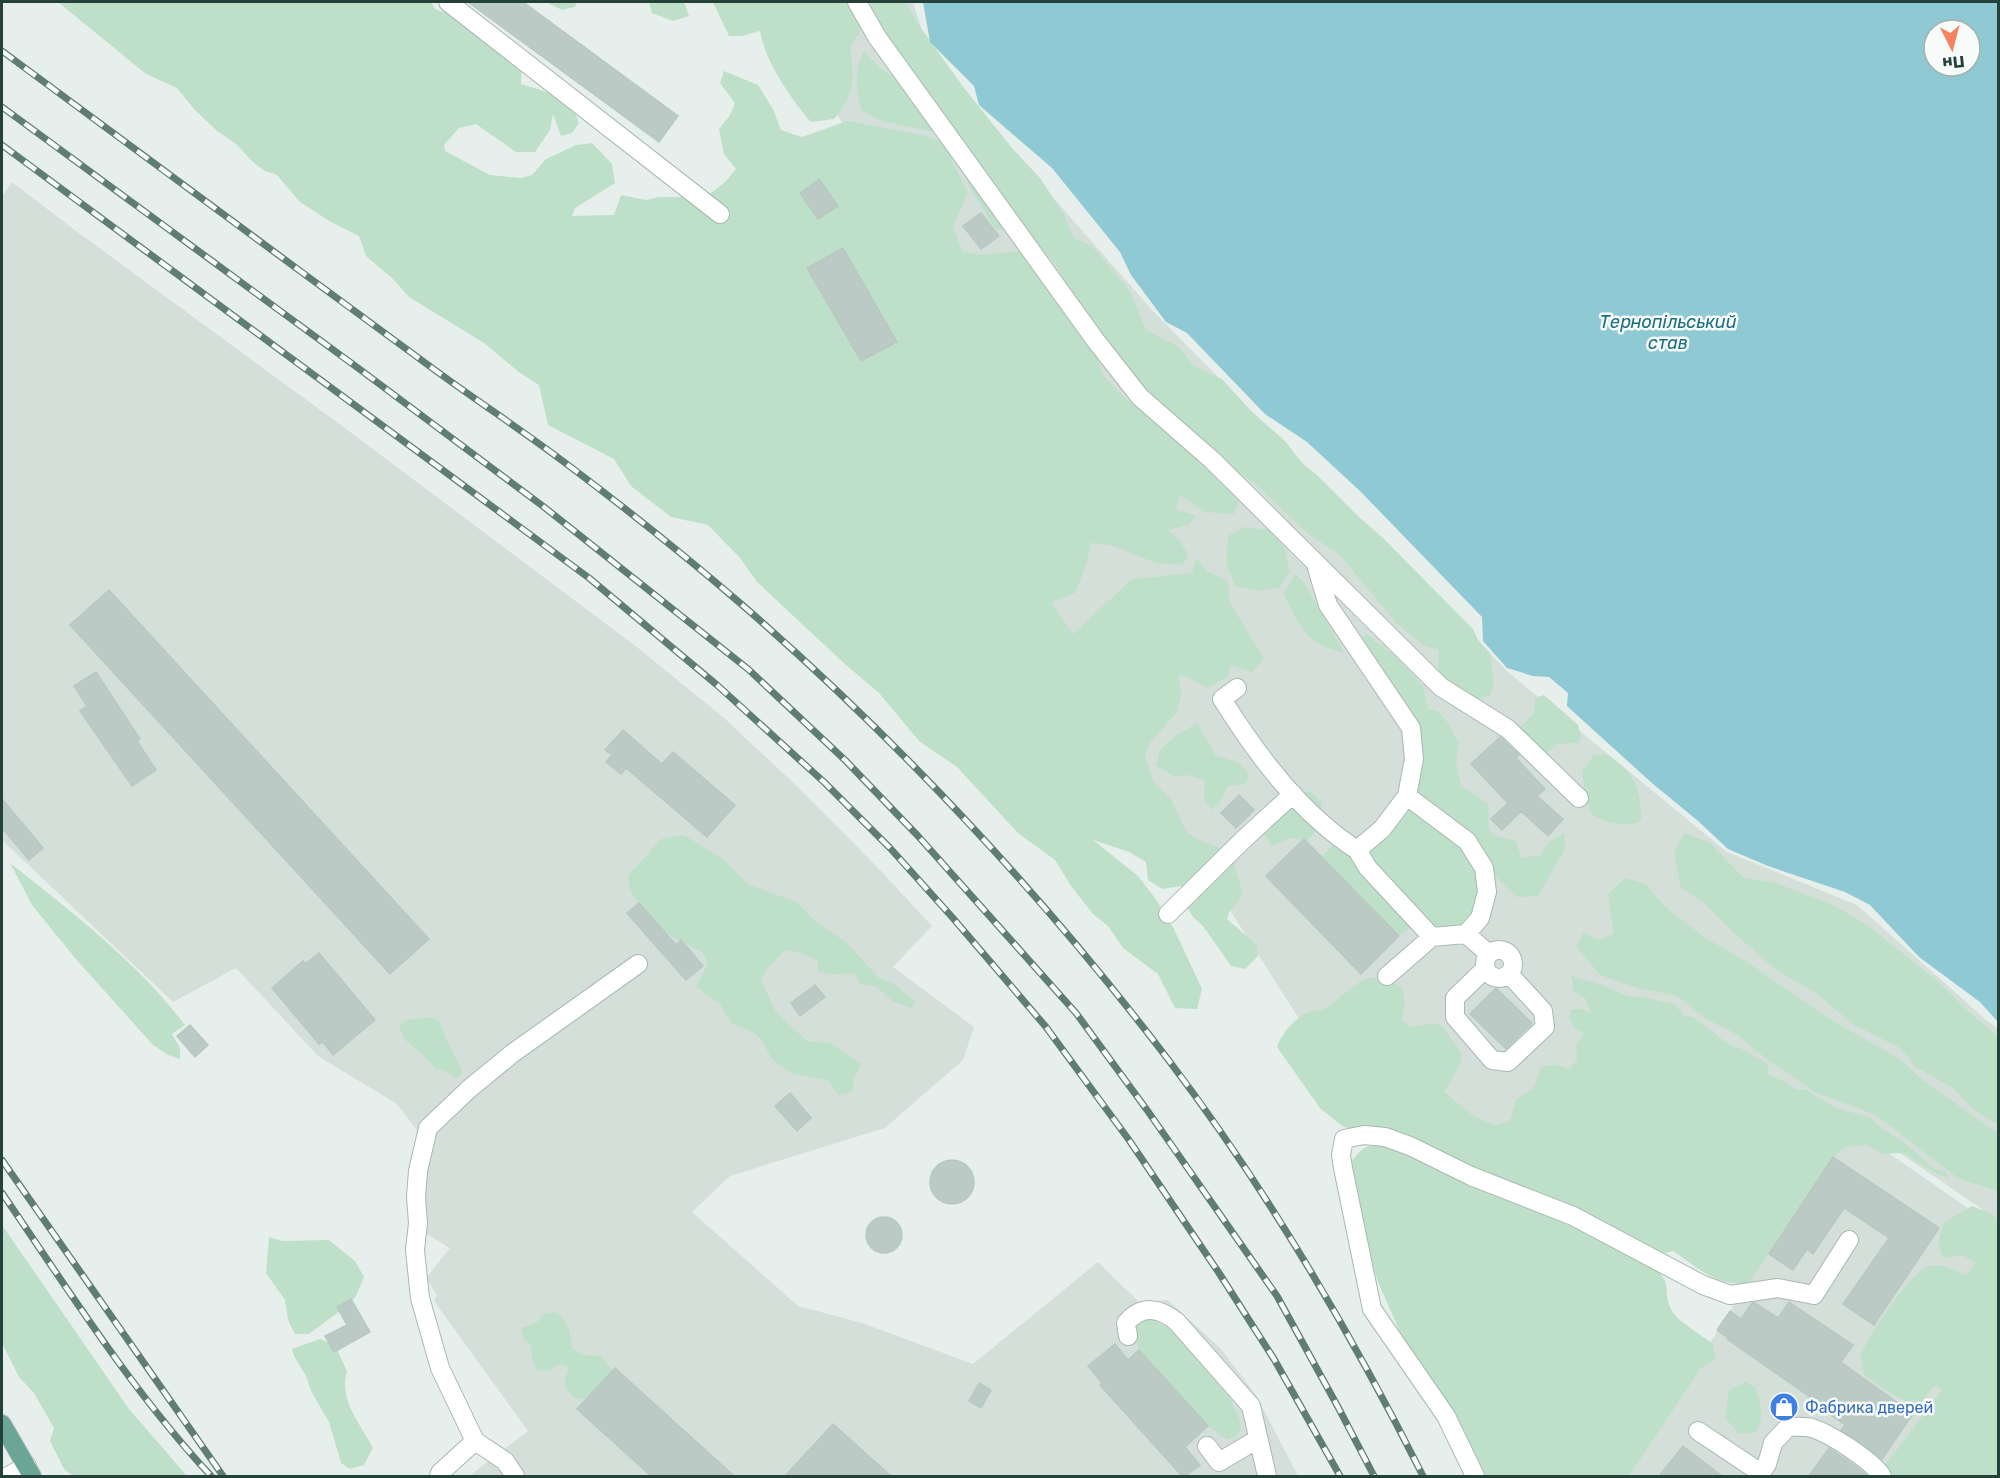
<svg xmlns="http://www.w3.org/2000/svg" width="2000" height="1478" viewBox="0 0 2000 1478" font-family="Rubik,sans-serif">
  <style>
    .built { fill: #d4dfda }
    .green { fill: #bfe0c8 }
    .water { fill: #8ec9d4; fill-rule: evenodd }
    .building { fill: #bbcac4; stroke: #b8c9c2; stroke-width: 1.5 }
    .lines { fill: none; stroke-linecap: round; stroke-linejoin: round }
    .minor-casing { stroke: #a8b8b2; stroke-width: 20 }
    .major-casing { stroke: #c2cac8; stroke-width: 20 }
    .minor { stroke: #fff; stroke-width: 18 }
    .major { stroke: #6aa596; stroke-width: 18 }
    .rail-casing { stroke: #5f7d75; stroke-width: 7 }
    .rail { stroke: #f7fbf9; stroke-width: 4.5; stroke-dasharray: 14; stroke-linecap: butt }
    .labels { text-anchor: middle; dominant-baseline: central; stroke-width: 5; stroke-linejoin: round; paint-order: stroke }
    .shop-label { font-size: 16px; fill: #366cbe; stroke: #f7fbf9; text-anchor: start }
    .water-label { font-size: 18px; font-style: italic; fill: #1c6f80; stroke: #f7fbf9 }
  </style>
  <rect width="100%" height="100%" fill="#e6efeb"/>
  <!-- built -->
  <path class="built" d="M758 2H913L927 45 976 110 1152 310 1508 672 1727 852 1857 905 1984 1018 1998 1029V1220L1850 1119 1742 1259 1336 1077 1123 742 830 453 977 315Z
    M12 182 72 228 338 423 638 648 723 717 802 791 879 869 932 926 893 967 974 1027 963 1060 885 1128 730 1176 692 1212 798 1306 862 1323 973 1364 1098 1262 1139 1302 1168 1300 1221 1349 1256 1395 1298 1476H473L472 1474 528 1431 434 1301 437 1295 426 1278 450 1248 423 1232 429 1146 397 1104 318 1056 236 968 173 1002 3 841 2 842V197Z
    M1851 1127 1998 1229V1476H1626L1741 1294 1733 1288Z"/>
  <!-- green -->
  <path class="green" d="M58 2H431L435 9 450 14 522 63 521 84 553 94 573 107 579 123 572 133 561 136 553 114 550 130 535 152H516L476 124 459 128 444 145 445 151 490 175 521 178 532 175 546 159 576 145 592 143 612 164 615 183 575 208 572 216 614 215 621 195 646 200 659 197H706L726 181 736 169 724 154 719 129 730 115 735 103 720 83 724 71 758 85 773 109 781 130 802 137 847 121 922 135 948 144 952 161 968 193 953 226 962 251 982 255 1019 251 1056 294 1077 332 1097 357 1103 375 1124 397 1152 419 1169 436 1242 492 1234 514 1204 512 1180 495 1176 509 1196 516 1188 525 1168 530 1180 541 1188 555 1182 565 1156 563 1110 545 1091 543 1086 565 1075 593 1051 602 1073 634 1132 579 1192 573 1196 558 1207 571 1228 581 1230 603 1264 658 1252 672 1231 665 1228 676 1208 688 1187 677 1179 675 1181 695 1177 712 1149 744 1145 755 1154 783 1171 799 1186 831 1201 841 1231 852 1243 895 1229 912 1227 919 1257 945 1258 956 1245 969 1231 966 1203 926 1193 917 1187 907 1198 899 1181 886 1162 889 1148 880 1146 862 1129 852 1093 840 1138 876 1155 898 1174 929 1202 989 1197 1009 1175 1008 1158 974 1123 948 1108 926 1093 914 1071 886 1055 860 1018 833 957 767 919 741 879 693 846 665 757 582 740 558 708 525 671 517 631 486 614 459 548 425 539 385 520 373 484 343 409 297 393 279 366 256 359 236 331 222 300 202 277 175 265 171 254 163 236 144 216 130 194 109 177 88 146 74Z
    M546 2H577L575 7 562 10Z
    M649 2H684L689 16 673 21 652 13Z
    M713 2H847C865 25 867 22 850 47 854 79 856 93 834 119L811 122C790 98 766 63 760 31L742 36H729Z
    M870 2H906L918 24 964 88 1012 148 1040 178 1063 213 1074 238 1093 247 1130 291 1146 330 1179 347 1194 366 1222 379 1251 411 1285 441 1302 463 1317 475 1360 518 1382 537 1473 629 1478 640 1490 653 1494 686 1490 695 1473 701 1459 694 1438 673 1439 650 1423 645 1396 623 1339 554 1308 534 1254 483 1172 428 1094 334 1058 268 1036 241 1023 234 995 229 968 184 960 157 939 133 881 121 861 110C857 84 853 75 864 51L880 68 899 81 877 28Z
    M1244 527 1269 530 1284 547 1290 572 1279 588 1258 591 1235 586 1226 563 1228 536Z
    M1296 574 1305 584 1344 652C1306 646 1299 624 1283 593Z
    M1367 634 1396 657 1423 686 1428 709 1439 712 1448 723 1459 743 1456 762 1461 785 1488 804 1489 830 1496 836 1516 841 1521 857 1539 856 1550 841 1564 833 1565 849 1538 896 1516 897 1498 879 1474 860 1484 891 1466 925 1439 928 1427 922 1371 863 1369 852 1404 810 1417 747 1353 644Z
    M1544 695 1578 725 1581 736 1579 743 1557 744 1543 757 1518 730 1534 713 1535 698Z
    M1197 723 1216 756 1238 762 1249 774 1246 784 1228 786 1220 802 1212 810 1204 799 1205 780 1187 775 1174 777 1156 765 1160 750 1174 737Z
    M1594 755H1609C1615 761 1625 767 1630 775 1639 787 1642 806 1641 821 1623 828 1609 823 1592 815L1585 794 1582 771Z
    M1309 791 1321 801C1324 821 1321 826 1308 840L1291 838 1272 846 1263 833 1281 812 1295 807 1301 793Z
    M1684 833 1709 842 1744 878 1773 882 1831 904 1866 924 1940 983 1968 1011 1998 1036V1125L1973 1109 1953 1088 1916 1067 1900 1048 1854 1025 1817 994 1775 969 1735 934 1703 902 1681 888 1674 852Z
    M684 835 724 860 749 885 797 902 813 919 847 943 879 978 894 984 915 1001 912 1008 892 1001 876 986 861 984 854 974C838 973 834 977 818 971V961L800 953 785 950 768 968 761 980 776 1012 807 1041 830 1043 861 1064 855 1076 852 1092 838 1095 829 1081 790 1073 771 1058 764 1044 757 1035 747 1029 732 1024 719 1003 696 987 708 963 703 953 671 936 655 924 631 892 628 876 661 839Z
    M1335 842 1413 921 1410 928 1399 936 1322 857Z
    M10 863C72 912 137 962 185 1025L172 1034 180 1048V1059L168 1055 153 1045 75 958 32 905Z
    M1625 878 1646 884 1665 907 1707 939 1746 961 1828 1018 1900 1059 1925 1082 1992 1129 1998 1131V1191L1959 1179 1876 1115 1815 1092 1764 1057 1738 1035 1706 1019 1677 996 1638 988 1600 975 1576 946 1584 932 1597 940 1614 934 1608 894Z
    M1571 976 1599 984 1628 996 1643 997 1674 1004 1685 1016 1693 1017 1731 1046 1740 1048 1768 1064V1074L1775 1078 1785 1081 1796 1090 1805 1089 1834 1107 1871 1118 1881 1128 1901 1140 1935 1169 1946 1172 1950 1179 1934 1172 1903 1153 1882 1154 1867 1145 1845 1147 1833 1157 1749 1283C1717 1287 1698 1268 1673 1251L1665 1253 1648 1250 1342 1126 1320 1108 1277 1047C1281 1034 1294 1019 1307 1013 1312 1011 1319 1011 1325 1008 1338 1001 1354 983 1366 979 1377 975 1392 982 1402 987 1405 1000 1406 1008 1401 1020L1410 1027 1433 1023 1442 1026 1462 1054 1459 1067 1444 1092 1475 1117 1496 1125 1510 1121 1516 1100 1534 1087 1541 1067 1555 1064 1569 1069 1577 1060 1576 1044 1584 1034 1575 1028 1569 1018 1571 1010 1581 1008 1591 1014 1585 998 1574 991Z
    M433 1017 440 1022 447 1041 463 1072 456 1079 444 1070 436 1069 422 1054 405 1040 399 1027 405 1020Z
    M1377 1144 1392 1145 1550 1212 1652 1266C1676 1286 1660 1289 1672 1311 1677 1321 1705 1337 1715 1346L1713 1349 1716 1359 1701 1368 1629 1476H1481L1446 1404 1399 1330 1378 1282 1369 1253 1351 1163C1358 1151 1363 1147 1377 1144Z
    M1972 1206 1990 1213 1998 1219V1476H1894L1883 1468 1942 1390 1935 1385 1917 1407 1890 1393 1864 1375C1863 1369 1861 1362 1861 1357 1862 1343 1913 1271 1926 1267 1940 1262 1952 1269 1966 1275L1975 1263 1963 1255 1943 1258 1938 1242 1943 1223Z
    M2 1225 129 1409 187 1476H73L64 1469 50 1441 54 1428 34 1393 19 1377 2 1343Z
    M269 1237 283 1241 329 1240 355 1261 364 1277 356 1296 348 1305 309 1334H295L288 1320 285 1300 266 1273Z
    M555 1312C571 1324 569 1330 572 1348L582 1355 601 1356 611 1369 608 1383 589 1400 575 1398 566 1389 565 1381 569 1367 558 1364 551 1370 538 1371 532 1361 531 1346 524 1339 521 1328 536 1323 545 1313Z
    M1150 1318 1171 1330 1229 1396 1240 1420 1241 1428 1235 1437 1227 1440 1208 1426 1139 1350 1135 1333 1136 1321Z
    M320 1339 335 1345 347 1371C338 1399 361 1425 373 1448L364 1465 350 1469 341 1463 329 1422 312 1393 306 1376 294 1356 292 1349Z
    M1746 1382 1755 1387C1761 1404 1765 1415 1756 1432L1739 1434 1725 1418 1729 1390Z"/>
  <!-- water -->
  <path class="water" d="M923 2H1998V1022L1980 1002 1919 957 1870 905 1845 892 1768 866 1728 849 1697 820 1653 784 1567 706 1568 693 1549 677 1533 676 1507 668 1483 641 1482 617 1361 492 1307 442 1265 414 1187 333 1166 322 1131 275 1120 252 1052 168 979 105 974 86 930 42ZM1934 30H1970V66H1934Z"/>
  <!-- building -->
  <path class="building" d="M468 2H523L678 116 659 142Z
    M819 179 838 206 818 219 800 193Z
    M981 213 999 236 981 249 963 226Z
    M843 248 897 342 861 361 807 268Z
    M109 590 429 939 390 974 70 625Z
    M96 672 140 739 137 741 156 770 132 786 80 711 87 706 74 686Z
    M623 730 662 764 673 752 735 805 707 837 626 768 621 774 606 762 612 755 605 750Z
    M1500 737 1519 755 1516 758 1545 789 1537 796 1563 819 1548 836 1521 811 1502 830 1491 819 1508 803 1471 764Z
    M1239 795 1254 810 1236 828 1221 813Z
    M2 799 43 848 29 860 2 828Z
    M1304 839 1399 936 1361 974 1266 876Z
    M639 903 676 945 681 940 703 966 686 980 627 913Z
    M319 953 375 1020 333 1055 323 1042 319 1044 272 988 303 961 305 964Z
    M815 985 825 997 800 1016 791 1003Z
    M1496 988 1532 1023 1506 1049 1470 1014Z
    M190 1025 208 1045 195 1057 177 1036Z
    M790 1093 811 1118 797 1131 775 1106Z
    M1833 1157 1939 1228 1874 1325 1843 1304 1889 1238 1844 1208 1813 1254 1807 1249 1793 1270 1769 1254Z
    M930 1182a22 22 0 1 1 44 0a22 22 0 1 1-44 0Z
    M866 1235a18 18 0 1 1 36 0a18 18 0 1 1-36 0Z
    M351 1299 370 1332 334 1352 325 1336 347 1325 337 1307Z
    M1789 1302 1853 1345 1841 1362 1913 1414 1882 1459 1841 1430 1845 1425 1809 1400 1810 1397 1727 1339 1728 1338 1717 1330 1730 1311 1741 1319 1752 1303H1755L1778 1318Z
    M1115 1344 1128 1360 1139 1350 1208 1426 1185 1447 1200 1465 1185 1476H1182L1100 1385 1102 1383 1088 1366Z
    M615 1368 734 1476H651L577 1409Z
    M979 1383 991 1390 981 1408 969 1401Z
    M833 1424 891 1476H785Z
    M1683 1446 1722 1476H1659Z
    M1829 1448 1853 1464 1868 1476H1809Z"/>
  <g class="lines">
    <!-- minor casing -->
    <g class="minor-casing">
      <path id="minor" d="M448 2 720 214
        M857 2 877 37 1096 341 1140 397 1212 460 1441 687 1508 729 1579 798
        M1317 568 1328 605 1411 728 1414 759 1407 796 1382 829 1357 850 1368 868 1432 937 1466 934 1489 954
        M1237 688 1222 699C1257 755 1301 814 1357 850
        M1407 796 1467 841 1484 868 1487 892 1480 918 1466 934
        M1168 914 1244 839 1293 794
        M1485 964a14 14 0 1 1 28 0a14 14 0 1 1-28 0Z
        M1486 968 1455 998V1017L1492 1060 1508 1062 1545 1027 1543 1011 1509 974
        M1387 976 1432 937
        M1128 1336 1126 1323C1142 1304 1160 1308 1177 1322L1251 1406 1267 1476
        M1698 1431 1761 1473 1767 1464 1773 1443 1788 1427C1796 1427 1805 1426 1812 1428 1831 1434 1871 1460 1882 1476
        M475 1441 505 1461 515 1476
        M1207 1446 1219 1462 1258 1439
        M8 1476 27 1466
        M439 1476 440 1473 475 1441 440 1368 420 1298 415 1250 418 1223 416 1197 418 1171 428 1128 469 1089 513 1053 638 964
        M1475 1476 1446 1416 1372 1309 1343 1168 1341 1155 1344 1139 1364 1135 1385 1137 1410 1146 1471 1176 1573 1216 1703 1285 1730 1295 1778 1288 1814 1295 1849 1240"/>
    </g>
    <!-- major casing -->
    <g class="major-casing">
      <path id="major" d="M2 1424 32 1476"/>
    </g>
    <!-- minor -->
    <use href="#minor" class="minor"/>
    <!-- major -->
    <use href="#major" class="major"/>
    <!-- rail casing -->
    <g class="rail-casing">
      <path id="rail" d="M2 51C147 158 293 266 439 373 480 403 523 431 564 462 624 507 683 554 740 603 897 739 1041 893 1167 1058 1266 1188 1350 1331 1423 1476
        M2 107 358 368 544 507 748 669 846 761 918 836 1076 1013 1147 1110 1277 1296 1338 1407 1374 1476
        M2 145 589 578 717 685 824 782 890 848 952 917 1046 1027 1129 1140 1219 1273 1274 1359 1340 1476
        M2 1160 223 1476
        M2 1193C68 1289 131 1390 211 1476"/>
    </g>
    <!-- rail -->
    <use href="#rail" class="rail"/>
  </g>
  <!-- icons -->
  <defs>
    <g id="shop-disc" transform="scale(1.5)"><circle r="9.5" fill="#3f7fe0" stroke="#f7fbf9"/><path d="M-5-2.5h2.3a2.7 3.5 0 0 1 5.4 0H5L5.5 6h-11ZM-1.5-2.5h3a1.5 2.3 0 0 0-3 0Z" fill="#fff"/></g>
  </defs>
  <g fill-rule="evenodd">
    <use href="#shop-disc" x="1784" y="1407"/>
  </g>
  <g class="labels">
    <!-- shop labels -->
    <g class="shop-label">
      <text x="1805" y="1407">Фабрика дверей</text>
    </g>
    <!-- water labels -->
    <g class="water-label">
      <text x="1668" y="322">Тернопільський<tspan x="1668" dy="21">став</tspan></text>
    </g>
  </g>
  <!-- border -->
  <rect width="2000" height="1478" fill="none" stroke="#24423a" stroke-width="6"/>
  <!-- north arrow -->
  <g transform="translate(1952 48) rotate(174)"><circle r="28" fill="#f7fbf9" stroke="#a3b1ad" stroke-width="1.5"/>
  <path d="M0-4.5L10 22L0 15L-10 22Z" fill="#f4845f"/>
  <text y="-9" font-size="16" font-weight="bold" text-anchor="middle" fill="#24423a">Пн</text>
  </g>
</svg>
